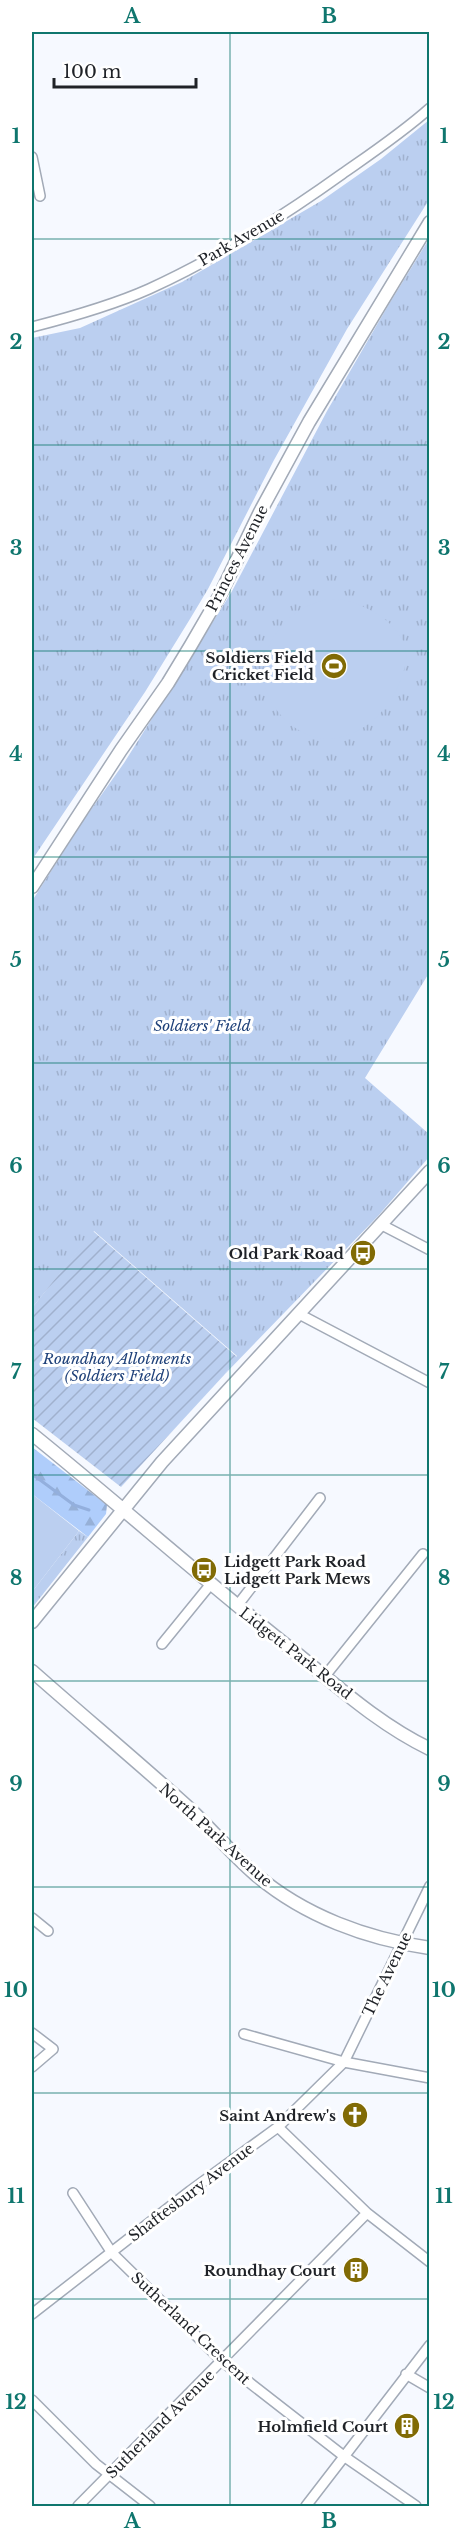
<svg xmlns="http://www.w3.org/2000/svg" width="461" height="2538" viewBox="0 0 461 2538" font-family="'Libre Baskerville',serif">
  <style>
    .grass { fill: url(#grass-tufts) }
    .forest { fill: url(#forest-firs) }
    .garden { fill: url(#garden-furrows) }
    .pitch { fill: #bbcff0 }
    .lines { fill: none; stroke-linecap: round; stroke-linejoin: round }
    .stream { stroke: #93afdd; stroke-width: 3 }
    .street-casing { stroke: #a2aab7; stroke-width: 12 }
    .secondary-casing { stroke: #a2aab7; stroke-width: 15 }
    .street { stroke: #fff; stroke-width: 9 }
    .secondary { stroke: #fff; stroke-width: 12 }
    .grid { fill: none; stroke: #0f766e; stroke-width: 1.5; stroke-opacity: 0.55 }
    .labels { text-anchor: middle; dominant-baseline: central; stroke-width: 6; stroke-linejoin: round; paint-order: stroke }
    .street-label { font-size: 15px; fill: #1f2227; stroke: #fff }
    .poi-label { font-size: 15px; font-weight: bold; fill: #1f2227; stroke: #fff; text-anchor: end }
    .park-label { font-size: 15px; font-style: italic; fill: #20427a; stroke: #fff }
    .neatline { fill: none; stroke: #0f766e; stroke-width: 2 }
    .grid-label { font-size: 20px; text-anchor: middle; font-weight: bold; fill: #0f766e }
  </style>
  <defs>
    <pattern id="grass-tufts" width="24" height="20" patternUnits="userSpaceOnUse" patternTransform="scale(1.5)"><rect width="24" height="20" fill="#bbcff0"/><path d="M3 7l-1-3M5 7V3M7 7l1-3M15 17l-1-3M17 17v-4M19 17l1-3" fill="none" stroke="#a0b1ce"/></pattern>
    <pattern id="forest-firs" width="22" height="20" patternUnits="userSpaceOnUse" patternTransform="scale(1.5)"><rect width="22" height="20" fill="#afcdfb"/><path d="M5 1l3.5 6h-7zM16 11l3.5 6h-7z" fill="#96b0d7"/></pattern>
    <pattern id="garden-furrows" width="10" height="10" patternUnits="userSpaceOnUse" patternTransform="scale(1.5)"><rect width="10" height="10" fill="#bbcff0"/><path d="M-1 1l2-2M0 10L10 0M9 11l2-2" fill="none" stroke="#a0b1ce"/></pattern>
  </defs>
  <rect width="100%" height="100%" fill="#f6f9ff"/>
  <!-- grass -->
  <path class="grass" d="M429 120V200L347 329 274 460 208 589 190 619 145 692 32 860V338L80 328 182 282 321 201 381 159Z
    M429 239V973L365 1078 429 1134V1157L378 1216 225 1374 237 1356 94 1231 32 1308V901L85 818 124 763 231 593 327 411 389 304Z
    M79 1531 88 1537 32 1608V1592Z"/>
  <!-- forest -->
  <path class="forest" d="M32 1447 107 1505 106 1514 88 1537 32 1494Z"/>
  <!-- garden -->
  <path class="garden" d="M93 1231 237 1357 225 1374 121 1487 32 1418V1308Z"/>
  <!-- pitch -->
  <path class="pitch" d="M326 599C346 598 359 603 377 614 390 622 405 636 406 653 407 663 403 674 399 684 383 724 335 757 294 727 251 695 255 643 297 612 305 606 316 603 326 599Z
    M32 1494 79 1531 32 1592Z"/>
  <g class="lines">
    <!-- stream -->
    <path class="stream" d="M32 1474 74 1505 89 1510"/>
    <!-- street casing -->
    <g class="street-casing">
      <path id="street" d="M32 157 40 196
        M32 327C71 317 111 306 149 289 217 258 282 217 342 174 372 153 402 133 430 108
        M380 1224 430 1250
        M299 1314 430 1383
        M237 1606 320 1498
        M162 1644 210 1585
        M325 1676 423 1554
        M32 1918 48 1931
        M32 2033 53 2049 32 2067
        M244 2034 344 2062 430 2078
        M278 2127 367 2213 430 2262
        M73 2193 112 2253 223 2362 345 2457 416 2506
        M32 2314 190 2191 278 2127 344 2062 430 1886
        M406 2374 430 2388
        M32 2400 96 2464 150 2506
        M78 2506 367 2213
        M306 2506 430 2345"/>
    </g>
    <!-- secondary casing -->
    <g class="secondary-casing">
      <path id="secondary" d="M32 887 121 750 168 683 191 645 220 595 260 512 309 422 430 222
        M32 1434C121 1506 206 1582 296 1653 338 1687 380 1725 430 1749
        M32 1622 162 1462 430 1171
        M32 1671C84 1717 138 1762 190 1809 212 1830 232 1854 255 1874 304 1916 367 1939 430 1948"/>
    </g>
    <!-- street -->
    <use href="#street" class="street"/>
    <!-- secondary -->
    <use href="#secondary" class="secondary"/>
  </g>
  <!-- grid -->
  <path class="grid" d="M230 32V2506M32 239H430M32 445H430M32 651H430M32 857H430M32 1063H430M32 1269H430M32 1475H430M32 1681H430M32 1887H430M32 2093H430M32 2299H430"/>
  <!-- icons -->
  <defs>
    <g id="stadium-disc" transform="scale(1.35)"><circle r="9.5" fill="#816b05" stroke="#fff"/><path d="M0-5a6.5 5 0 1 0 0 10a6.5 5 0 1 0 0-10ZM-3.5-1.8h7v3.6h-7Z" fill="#fff"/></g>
    <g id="bus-disc" transform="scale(1.35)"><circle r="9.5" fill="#816b05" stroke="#fff"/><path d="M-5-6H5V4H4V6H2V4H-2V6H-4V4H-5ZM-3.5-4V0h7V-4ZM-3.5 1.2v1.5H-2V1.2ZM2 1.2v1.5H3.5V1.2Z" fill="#fff"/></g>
    <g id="church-disc" transform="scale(1.35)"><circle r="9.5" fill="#816b05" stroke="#fff"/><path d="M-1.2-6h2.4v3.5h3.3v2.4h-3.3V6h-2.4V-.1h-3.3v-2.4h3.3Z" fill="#fff"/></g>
    <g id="building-disc" transform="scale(1.35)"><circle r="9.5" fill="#816b05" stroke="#fff"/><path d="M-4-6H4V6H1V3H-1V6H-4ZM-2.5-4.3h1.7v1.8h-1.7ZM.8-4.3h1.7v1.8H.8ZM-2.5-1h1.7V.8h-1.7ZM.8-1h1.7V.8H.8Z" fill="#fff"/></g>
  </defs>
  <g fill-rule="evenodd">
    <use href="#stadium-disc" x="334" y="666"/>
    <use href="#bus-disc" x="363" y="1253"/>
    <use href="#bus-disc" x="204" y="1570"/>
    <use href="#church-disc" x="355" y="2115"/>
    <use href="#building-disc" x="356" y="2270"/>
    <use href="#building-disc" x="407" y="2426"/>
  </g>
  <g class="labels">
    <!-- street labels -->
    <g class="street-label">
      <text transform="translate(241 238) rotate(-30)">Park Avenue</text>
      <text transform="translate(237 558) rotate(-63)">Princes Avenue</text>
      <text transform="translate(296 1653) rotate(38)">Lidgett Park Road</text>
      <text transform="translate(216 1835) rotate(42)">North Park Avenue</text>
      <text transform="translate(387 1974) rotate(-64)">The Avenue</text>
      <text transform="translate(191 2192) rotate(-37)">Shaftesbury Avenue</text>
      <text transform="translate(191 2328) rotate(43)">Sutherland Crescent</text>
      <text transform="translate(160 2424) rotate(-45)">Sutherland Avenue</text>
    </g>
    <!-- poi labels -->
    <g class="poi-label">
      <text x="314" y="657">Soldiers Field<tspan x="314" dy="17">Cricket Field</tspan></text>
      <text x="344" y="1253">Old Park Road</text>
      <text x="224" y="1561" text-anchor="start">Lidgett Park Road<tspan x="224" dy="17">Lidgett Park Mews</tspan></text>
      <text x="336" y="2115">Saint Andrew's</text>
      <text x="336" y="2270">Roundhay Court</text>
      <text x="388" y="2426">Holmfield Court</text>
    </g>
    <!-- park labels -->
    <g class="park-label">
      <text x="202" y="1025">Soldiers' Field</text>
      <text x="117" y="1358">Roundhay Allotments<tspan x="117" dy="17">(Soldiers Field)</tspan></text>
    </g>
  </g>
  <!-- border -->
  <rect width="461" height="2538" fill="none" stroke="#ffffff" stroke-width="66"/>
  <!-- scale -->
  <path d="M54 78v9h142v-9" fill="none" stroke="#1f2227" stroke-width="3"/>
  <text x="63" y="78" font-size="18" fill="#1f2227" stroke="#ffffff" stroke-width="4.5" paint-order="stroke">100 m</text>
  <rect x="33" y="33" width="395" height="2472" class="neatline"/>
  <g class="grid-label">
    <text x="132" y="23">A</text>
    <text x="329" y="23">B</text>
    <text x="16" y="143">1</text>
    <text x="444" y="143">1</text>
    <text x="16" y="349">2</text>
    <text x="444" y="349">2</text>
    <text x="16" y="555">3</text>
    <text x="444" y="555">3</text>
    <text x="16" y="761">4</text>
    <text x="444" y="761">4</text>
    <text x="16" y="967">5</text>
    <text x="444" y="967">5</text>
    <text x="16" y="1173">6</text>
    <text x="444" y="1173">6</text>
    <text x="16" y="1379">7</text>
    <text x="444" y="1379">7</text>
    <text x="16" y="1585">8</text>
    <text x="444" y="1585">8</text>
    <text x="16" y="1791">9</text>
    <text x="444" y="1791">9</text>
    <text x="16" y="1997">10</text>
    <text x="444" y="1997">10</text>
    <text x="16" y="2203">11</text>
    <text x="444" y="2203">11</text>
    <text x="16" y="2409">12</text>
    <text x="444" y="2409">12</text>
    <text x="132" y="2528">A</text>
    <text x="329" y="2528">B</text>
  </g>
</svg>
